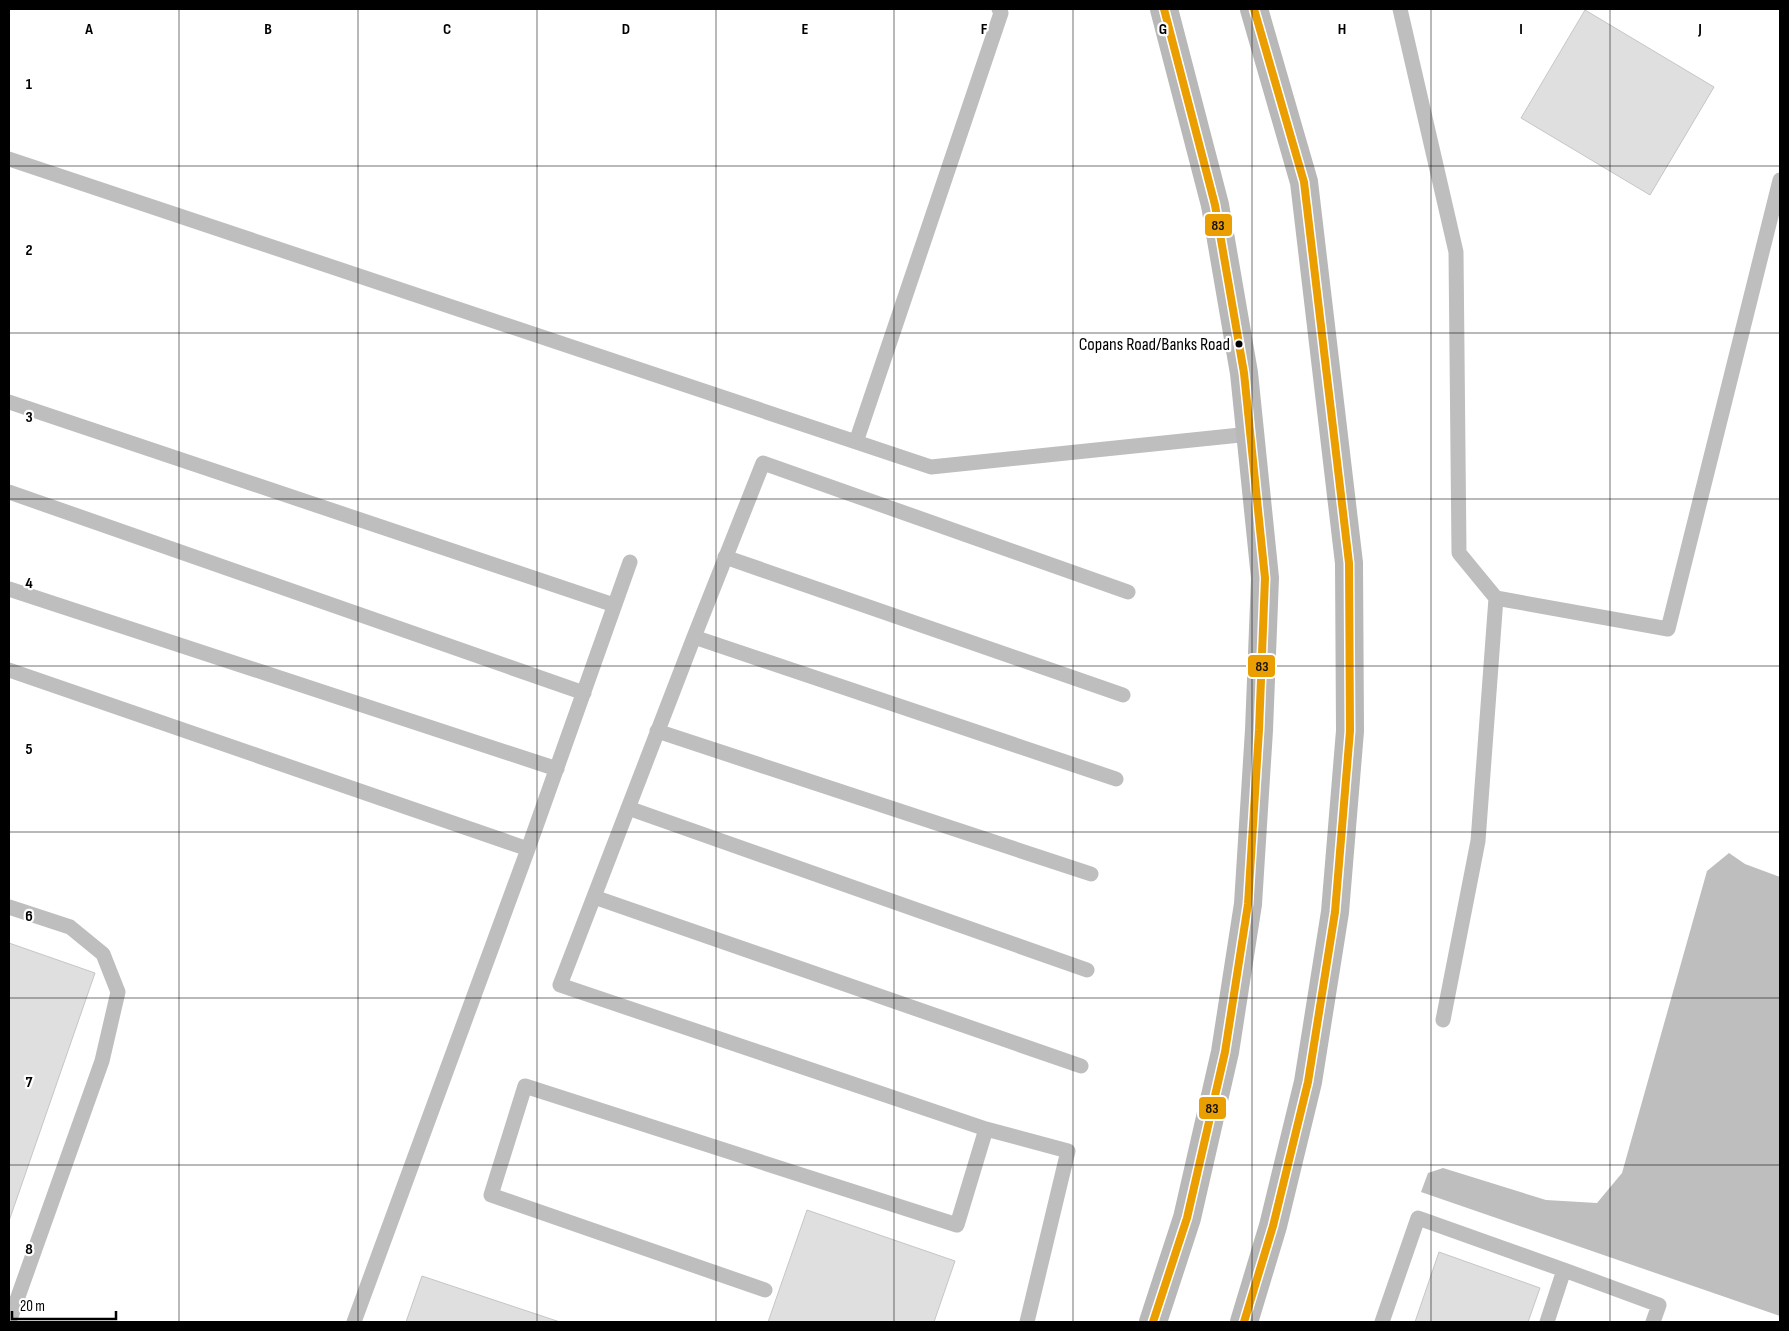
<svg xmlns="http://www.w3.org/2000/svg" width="1789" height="1331" viewBox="0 0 1789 1331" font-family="'Sofia Sans Condensed',sans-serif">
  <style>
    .water { fill: #bebebe }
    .building { fill: #dfdfdf; stroke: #c6c6c6 }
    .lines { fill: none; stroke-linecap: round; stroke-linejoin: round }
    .service { stroke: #bebebe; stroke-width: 15 }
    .secondary { stroke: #b8b8b8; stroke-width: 28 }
    .bus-1-casing { stroke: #fff; stroke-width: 11 }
    .bus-1 { stroke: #eb9e00; stroke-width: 8 }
    .grid { fill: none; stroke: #000; stroke-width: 1; stroke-opacity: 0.55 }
    .bus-dot { fill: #000; stroke: #fff; stroke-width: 2 }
    .labels { text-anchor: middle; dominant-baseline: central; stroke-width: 4.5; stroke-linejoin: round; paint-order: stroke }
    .bus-label { font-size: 18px; fill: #000; stroke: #fff; text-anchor: end }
    .grid-label { font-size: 16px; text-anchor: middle; font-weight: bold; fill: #000; stroke: #fff; stroke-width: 4.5; stroke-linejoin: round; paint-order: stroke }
    .line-badge { stroke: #fff; stroke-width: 2 }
    .pale-badge-label { font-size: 14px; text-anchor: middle; font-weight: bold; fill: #111 }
  </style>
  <rect width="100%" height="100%" fill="#fff"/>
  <!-- water -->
  <path class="water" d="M1729 853 1745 864 1780 877V1316L1421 1192 1428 1173 1443 1168 1546 1200 1597 1203 1622 1173 1707 871Z"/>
  <!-- building -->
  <path class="building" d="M1585 10 1714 87 1650 195 1521 118Z
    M9 943 95 973 9 1221Z
    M807 1210 955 1261 934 1322H768Z
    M1439 1252 1540 1288 1528 1322H1415Z
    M422 1276 560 1322H406Z"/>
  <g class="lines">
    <!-- service -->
    <path class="service" d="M1400 9 1456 252 1459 553 1496 598 1668 629 1780 180
      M9 159 931 467 1250 434
      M9 402 614 605
      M856 442 1001 13 999 9
      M9 492 584 693
      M725 557 1123 695
      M9 589 557 769
      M694 637 763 463 1128 592
      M9 670 528 849
      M657 731 1091 874
      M628 808 1087 970
      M594 897 1081 1066
      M9 907 70 927 103 954 118 992 102 1061 9 1322
      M1443 1020 1478 841 1496 598
      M1564 1270 1659 1305 1653 1322
      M765 1290 491 1195 525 1086 957 1225 986 1129
      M354 1322 528 849 630 562
      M1027 1322 1068 1151 986 1129 560 985 694 637 1116 779
      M1382 1322 1418 1218 1564 1270 1547 1322"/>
    <!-- secondary -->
    <path class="secondary" d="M1153 1322 1187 1218 1225 1052 1248 904 1259 730 1265 578 1244 373 1215 205 1164 9
      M1244 1322 1273 1226 1308 1082 1335 912 1350 731 1349 563 1304 182 1254 9"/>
    <!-- bus-1 casing -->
    <g class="bus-1-casing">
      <path id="bus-1" d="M1153 1322 1187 1218 1225 1052 1248 904 1259 730 1265 578 1244 373 1215 205 1164 9
        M1244 1322 1273 1226 1308 1082 1335 912 1350 731 1349 563 1304 182 1254 9"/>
    </g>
    <!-- bus-1 -->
    <use href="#bus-1" class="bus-1"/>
  </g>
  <!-- grid -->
  <path class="grid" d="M179 9V1322M358 9V1322M537 9V1322M716 9V1322M894 9V1322M1073 9V1322M1252 9V1322M1431 9V1322M1610 9V1322M9 166H1780M9 333H1780M9 499H1780M9 666H1780M9 832H1780M9 998H1780M9 1165H1780"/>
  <!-- markers -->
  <circle class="bus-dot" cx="1239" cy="344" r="4.5"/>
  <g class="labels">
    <!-- bus labels -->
    <g class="bus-label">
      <text x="1230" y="344">Copans Road/Banks Road</text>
    </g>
  </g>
  <g class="grid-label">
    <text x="89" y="34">A</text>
    <text x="268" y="34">B</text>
    <text x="447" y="34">C</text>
    <text x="626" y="34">D</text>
    <text x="805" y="34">E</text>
    <text x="984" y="34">F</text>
    <text x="1163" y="34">G</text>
    <text x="1342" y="34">H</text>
    <text x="1521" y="34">I</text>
    <text x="1700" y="34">J</text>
    <text x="29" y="89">1</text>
    <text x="29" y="255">2</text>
    <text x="29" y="422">3</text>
    <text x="29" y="588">4</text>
    <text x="29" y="754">5</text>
    <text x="29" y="921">6</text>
    <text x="29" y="1087">7</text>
    <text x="29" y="1254">8</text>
  </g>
  <g class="line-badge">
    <rect x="1204" y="213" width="29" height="24" rx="5" fill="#eb9e00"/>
    <rect x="1247" y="654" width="29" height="24" rx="5" fill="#eb9e00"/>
    <rect x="1198" y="1096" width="29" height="24" rx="5" fill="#eb9e00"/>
  </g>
  <g class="pale-badge-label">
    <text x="1218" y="230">83</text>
    <text x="1262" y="671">83</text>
    <text x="1212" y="1113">83</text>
  </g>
  <!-- border -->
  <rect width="1789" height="1331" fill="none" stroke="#000000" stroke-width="20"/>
  <!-- scale -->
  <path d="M12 1311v8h104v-8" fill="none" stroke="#000000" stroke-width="2.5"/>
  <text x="20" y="1311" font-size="15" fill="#000000" stroke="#ffffff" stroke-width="4" paint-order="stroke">20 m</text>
</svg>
